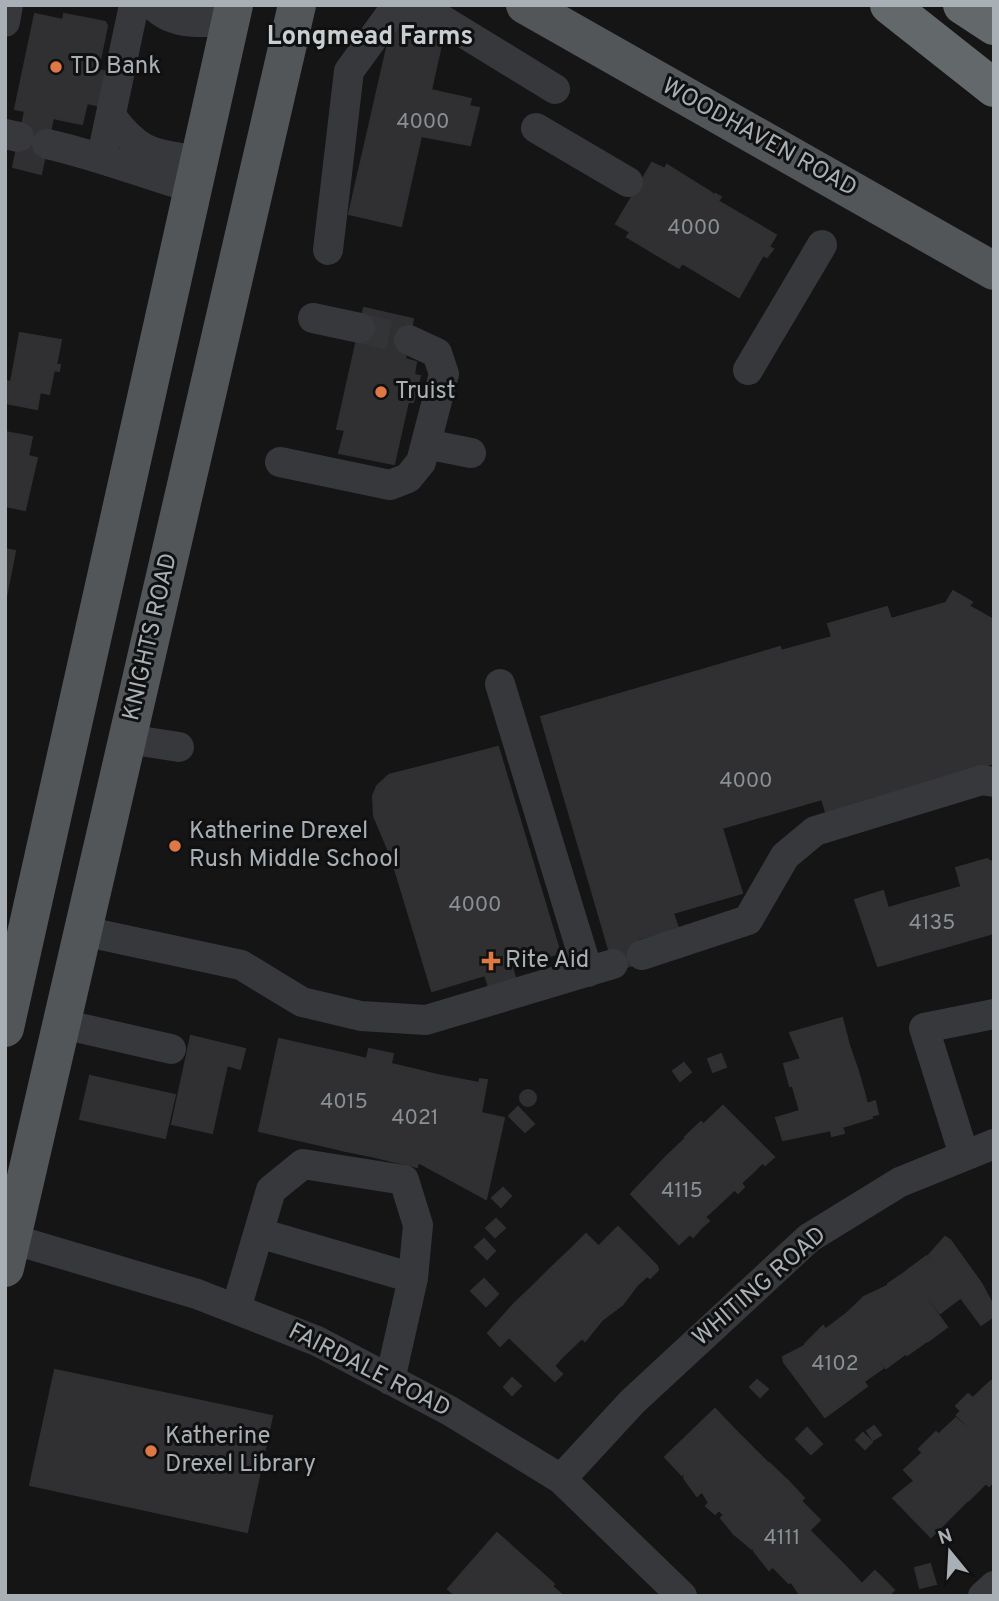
<svg xmlns="http://www.w3.org/2000/svg" width="999" height="1601" viewBox="0 0 999 1601" font-family="Overpass,sans-serif">
  <style>
    .building { fill: #303032; stroke: #2f3032; stroke-width: 2 }
    .lines { fill: none; stroke-linecap: round; stroke-linejoin: round }
    .minor-tunnel { stroke: #323436; stroke-width: 30; stroke-dasharray: 30 15; stroke-linecap: butt }
    .minor { stroke: #36383b; stroke-width: 30 }
    .major { stroke: #525659; stroke-width: 38 }
    .highway { stroke: #63686b; stroke-width: 38 }
    .poi-dot { fill: #de7845; stroke: #101011; stroke-width: 2.5 }
    .labels { text-anchor: middle; dominant-baseline: central; stroke-width: 6; stroke-linejoin: round; paint-order: stroke }
    .number-label { font-size: 21px; fill: #8a9094 }
    .poi-label { font-size: 24px; fill: #a8b0b5; stroke: #101011; text-anchor: start }
    .street-label { font-size: 24px; fill: #a8b0b5; stroke: #101011 }
    .neighbourhood-label { font-size: 26px; font-weight: bold; fill: #c8ced1; stroke: #101011 }
  </style>
  <rect width="100%" height="100%" fill="#151516"/>
  <!-- building -->
  <path class="building" d="M35 14 63 20 64 14 105 22 107 26 98 70 108 72 101 106 87 103 82 124 53 118 41 174 13 167 25 111 15 109Z
    M394 17 444 32 431 90 471 99 469 106 479 108 470 145 421 136 401 226 349 214Z
    M652 163 665 169 667 165 712 193 710 197 715 194 721 197 718 201 776 235 769 247 773 249 767 257 763 255 739 297 682 263 679 268 627 237 630 232 616 224Z
    M364 308 413 319 405 359 416 362 414 375 420 376 413 402H408L394 464 339 453 345 430 337 429Z
    M20 333 61 340 56 365H60L59 371 54 370 49 394 40 392 37 409 5 403V381L11 382Z
    M5 432 32 437 28 456 37 458 25 510 5 506Z
    M5 549 15 551 5 602Z
    M953 591 972 602 969 606 994 620V763L826 812 822 799 722 828 742 893 673 913 678 928 638 939 644 962 615 970 541 717 780 647 781 651 832 637 828 624 887 607 891 619 946 603Z
    M498 747 560 953 512 967 518 988 492 996 485 975 432 991 391 856 374 816 373 796 377 786 389 775Z
    M987 859 994 863V933L976 938 956 868Z
    M961 887 976 938 952 945 937 894Z
    M883 891 903 959 878 966 855 900Z
    M937 894 952 945 927 952 912 901Z
    M912 901 927 952 903 959 889 908Z
    M842 1018 849 1045 801 1059 790 1033Z
    M191 1036 245 1049 240 1069 227 1065 212 1133 172 1124Z
    M279 1039 315 1047 294 1139 259 1131Z
    M849 1045 857 1068 790 1086 784 1064Z
    M315 1047 342 1053 321 1145 294 1139Z
    M369 1049 393 1054 371 1156 346 1151Z
    M342 1053 367 1059 346 1151 321 1145Z
    M721 1054 726 1067 713 1072 708 1059Z
    M684 1063 691 1072 680 1081 673 1071Z
    M391 1064 413 1069 392 1161 371 1156Z
    M857 1068 864 1092 800 1111 793 1087Z
    M413 1069 437 1075 417 1167 392 1161Z
    M437 1075 479 1083 480 1079 487 1080 481 1113 504 1118 486 1199 418 1162Z
    M90 1076 175 1095 165 1138 80 1119Z
    M520 1098a8 8 0 1 1 16 0a8 8 0 1 1-16 0Z
    M864 1092 867 1104 875 1101 878 1114 871 1116 872 1118 842 1127 844 1133 832 1136 831 1130 783 1140 776 1118Z
    M723 1106 774 1157 765 1165 763 1162 752 1173 705 1123Z
    M518 1107 534 1124 525 1132 509 1116Z
    M701 1122 752 1173 741 1183 744 1187 738 1193 685 1137Z
    M685 1139 734 1190 716 1207 666 1157Z
    M666 1157 716 1207 705 1217 709 1221 701 1228 649 1175Z
    M649 1175 701 1228 693 1237 690 1234 679 1244 631 1194Z
    M503 1188 511 1196 501 1207 492 1198Z
    M496 1219 505 1228 495 1237 486 1228Z
    M618 1227 657 1266 658 1270 650 1278 647 1276 637 1285 599 1246Z
    M586 1234 637 1285 622 1305 569 1251Z
    M945 1237 950 1240 981 1283 994 1307V1316L981 1325 929 1255Z
    M484 1239 495 1251 487 1259 475 1247Z
    M569 1251 622 1305 602 1320 550 1269Z
    M927 1256 960 1298 940 1313 908 1270Z
    M550 1269 601 1321 585 1341 532 1287Z
    M907 1271 947 1327 928 1341 888 1288V1284Z
    M484 1279 498 1294 486 1306 471 1291Z
    M887 1286 927 1341 907 1355 864 1297Z
    M532 1287 582 1338 564 1355 514 1304Z
    M864 1297 905 1354 886 1368 846 1314Z
    M514 1304 564 1355 554 1366 562 1374 555 1381 509 1337 500 1346 488 1333Z
    M846 1314 883 1368 863 1382 825 1330Z
    M823 1326 867 1386 847 1401 805 1344Z
    M806 1345 847 1401 825 1417 784 1362 783 1357Z
    M55 1370 272 1416 247 1532 30 1485Z
    M512 1378 521 1386 512 1395 504 1387Z
    M757 1380 768 1389 760 1397 750 1387Z
    M991 1381 994 1384V1417L974 1397Z
    M968 1394 994 1417V1453L957 1415 961 1411 956 1406Z
    M715 1409 733 1428 682 1475 665 1457Z
    M956 1418 994 1453V1481L989 1486 940 1433Z
    M874 1426 881 1435 873 1440 867 1431Z
    M733 1428 751 1446 697 1496 684 1478 685 1475Z
    M807 1428 822 1444 811 1454 796 1439Z
    M936 1432 986 1483 969 1500 919 1449Z
    M863 1433 872 1442 865 1449 856 1440Z
    M752 1447 767 1462 715 1514 706 1506 709 1503 703 1493Z
    M921 1454 969 1499 950 1518 904 1470Z
    M769 1463 788 1481 734 1534 721 1518 724 1515 720 1511Z
    M788 1481 804 1498 752 1549 734 1534Z
    M914 1481 950 1518 931 1537 893 1498Z
    M801 1501 820 1520 769 1570 754 1551 755 1546Z
    M809 1530 827 1548 789 1583 772 1566Z
    M497 1533 517 1551 476 1596H456L448 1589Z
    M827 1548 845 1566 815 1596H801L792 1583Z
    M517 1551 535 1567 510 1596H476Z
    M930 1564 936 1584 920 1588 915 1568Z
    M845 1566 862 1584 850 1596H815Z
    M535 1567 554 1584 543 1596H510Z
    M875 1571 894 1590 888 1596H850Z
    M552 1586 563 1596H543Z"/>
  <g class="lines">
    <!-- minor-tunnel -->
    <path class="minor-tunnel" d="M360 328 409 340"/>
    <!-- minor -->
    <path class="minor" d="M153 5C174 27 203 22 231 21
      M5 22 8 5
      M111 116C140 155 153 153 200 161
      M536 128 628 182
      M5 134 19 137
      M47 144C97 155 144 174 193 188
      M102 156 134 5
      M328 250 349 71 392 12 431 13 555 89
      M313 318 360 328
      M748 370 822 245
      M426 444 471 453
      M280 462 390 485 408 478 421 462 444 374 437 353 409 340
      M500 684 588 972
      M127 739 179 747
      M83 931 241 965 302 1002 361 1016 426 1020 613 964
      M642 955 748 920 785 856 815 831 982 780 994 782
      M62 1024 171 1049
      M964 1155 924 1028 994 1014
      M259 1233 413 1278
      M5 1237 197 1294 317 1341 450 1411 561 1479 682 1596
      M236 1309 271 1190 303 1164 404 1180 418 1225 413 1278 390 1380
      M561 1479 632 1402 809 1238 900 1182 994 1144
      M983 1596 994 1586"/>
    <!-- major -->
    <path class="major" d="M525 5 994 271
      M5 1028 234 5
      M5 1268 297 5"/>
    <!-- highway -->
    <path class="highway" d="M889 5 994 88
      M962 5 994 26"/>
  </g>
  <!-- markers -->
  <g class="poi-dot">
    <circle cx="56" cy="67" r="7"/>
    <circle cx="381" cy="392" r="7"/>
    <circle cx="175" cy="846" r="7"/>
    <path d="M487.5 950.5h7v7h7v7h-7v7h-7v-7h-7v-7h7z"/>
    <circle cx="151" cy="1451" r="7"/>
  </g>
  <g class="labels">
    <!-- number labels -->
    <g class="number-label">
      <text x="423" y="122">4000</text>
      <text x="694" y="228">4000</text>
      <text x="746" y="781">4000</text>
      <text x="475" y="905">4000</text>
      <text x="932" y="923">4135</text>
      <text x="344" y="1102">4015</text>
      <text x="415" y="1118">4021</text>
      <text x="682" y="1191">4115</text>
      <text x="835" y="1364">4102</text>
      <text x="782" y="1538">4111</text>
    </g>
    <!-- poi labels -->
    <g class="poi-label">
      <text x="70" y="67">TD Bank</text>
      <text x="395" y="392">Truist</text>
      <text x="189" y="832">Katherine Drexel<tspan x="189" dy="28">Rush Middle School</tspan></text>
      <text x="505" y="961">Rite Aid</text>
      <text x="165" y="1437">Katherine<tspan x="165" dy="28">Drexel Library</tspan></text>
    </g>
    <!-- street labels -->
    <g class="street-label">
      <text transform="translate(759 138) rotate(29)">WOODHAVEN ROAD</text>
      <text transform="translate(151 637) rotate(-77)">KNIGHTS ROAD</text>
      <text transform="translate(760 1287) rotate(-41)">WHITING ROAD</text>
      <text transform="translate(369 1371) rotate(27)">FAIRDALE ROAD</text>
    </g>
    <!-- neighbourhood labels -->
    <g class="neighbourhood-label">
      <text x="370" y="37">Longmead Farms</text>
    </g>
  </g>
  <!-- border -->
  <rect width="999" height="1601" fill="none" stroke="#a8b0b5" stroke-width="14"/>
  <!-- north arrow -->
  <g transform="translate(950 1552) rotate(342)" stroke="#101011" stroke-width="5" paint-order="stroke">
  <path d="M0-5L12 26L0 18L-12 26Z" fill="#a8b0b5"/>
  <text y="-10" font-size="19" font-weight="bold" text-anchor="middle" fill="#a8b0b5">N</text>
  </g>
</svg>
